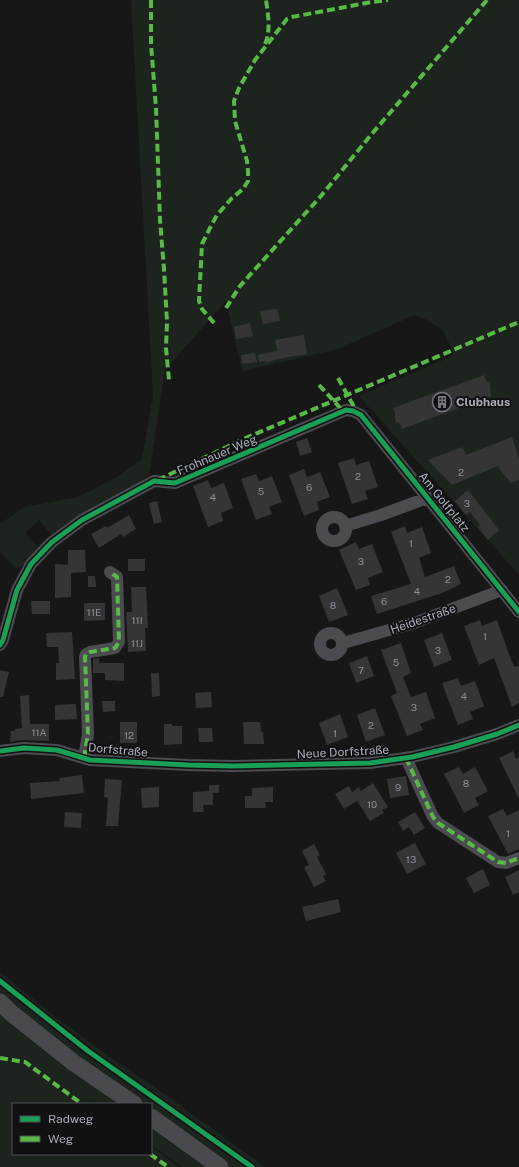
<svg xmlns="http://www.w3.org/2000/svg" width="519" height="1167" viewBox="0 0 519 1167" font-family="'Public Sans',sans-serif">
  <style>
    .green { fill: #1d241e; fill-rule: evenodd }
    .building { fill: #353536 }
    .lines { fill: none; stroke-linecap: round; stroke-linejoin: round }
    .street { stroke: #4b4c50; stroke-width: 12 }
    .secondary { stroke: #4a4a4e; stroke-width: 17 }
    .quiet { stroke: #58b947; stroke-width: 4; stroke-dasharray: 8 4; stroke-linecap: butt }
    .cycleway-casing { stroke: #111113; stroke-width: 8 }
    .cycleway { stroke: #1a9f57; stroke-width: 5 }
    .labels { text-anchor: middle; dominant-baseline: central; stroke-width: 4; stroke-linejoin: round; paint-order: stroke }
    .number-label { font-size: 10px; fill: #8b8f98 }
    .poi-label { font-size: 12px; font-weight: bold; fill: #a8adb8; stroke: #111113; text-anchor: start }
    .street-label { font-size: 12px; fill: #a8adb8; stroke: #111113 }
  </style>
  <rect width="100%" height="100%" fill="#171717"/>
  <!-- green -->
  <path class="green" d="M131 0H519V575L359 396 454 355 443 330 425 319 415 315 335 350 242 371 226 301 165 370 150 470 147 476 140 483 24 565 16 568 0 552V524L24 507 78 497 117 477 142 459 153 395ZM39 520 51 534 37 547 25 533Z
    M0 972 57 1018 107 1055 166 1095 265 1167H182L151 1145V1104H94L78 1092 93 1104H13V1154H151V1146L179 1167H0Z"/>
  <!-- building -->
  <path class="building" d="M277 309 280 321 263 324 260 311Z
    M250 323 253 336 236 339 234 327Z
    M304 335 307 354 278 359 266 363 265 361 259 362 258 355 277 351 275 340Z
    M255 353 257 362 242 364 241 355Z
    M484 375 485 379 490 384 491 396 402 429 400 424 396 422 395 417V413L393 408Z
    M512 437 519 458V480L511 483 498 467 500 465 452 485 428 460 462 447 466 455Z
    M307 438 312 452 300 456 296 442Z
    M354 458 356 465 369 461 378 487 365 491 368 499 352 504 338 463Z
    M304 469 307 477 320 472 330 497 317 502 319 510 304 516 289 475Z
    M256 474 259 481 272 476 282 502 269 507 272 514 256 520 241 479Z
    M208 480 211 488 224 483 233 508 221 513 223 521 208 527 193 486Z
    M468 490 499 530 488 540 478 527 480 525 470 512 466 515 455 501Z
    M157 501 162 522 154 524 149 503Z
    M129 515 136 529 123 537 121 534 99 548 91 534 106 526 107 528Z
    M405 526 407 533 422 527 431 553 419 558 425 577 454 566 461 584 442 593 377 614 371 596 411 584 391 532Z
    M356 542 359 549 372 544 383 572 368 578 370 585 356 590 339 550Z
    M68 550H85L86 572 71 573V597L55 598V564L68 565Z
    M128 559H145V571H128Z
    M88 576H95L96 587H88Z
    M131 587H146L148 628H145L146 651 128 652 126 612H132Z
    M337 588 348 615 329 622 319 596Z
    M31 601H50V614H32Z
    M84 603H105V620L84 621Z
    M480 620 482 626 497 620 511 660 515 667 519 666V703L512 707 494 658 479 665 464 626Z
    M72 632 75 679 56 680V663H59L58 647H47L46 633Z
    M442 633 452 660 434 667 424 640Z
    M401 643 411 673 403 677 411 697 426 692 435 718 420 724 423 730 407 736 391 696 397 693 381 650Z
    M367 656 374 676 356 683 349 663Z
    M99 658V663H124V681L105 680V673H93V659Z
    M0 670 9 672 3 697H0Z
    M151 673H159L160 696 152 697Z
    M458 678 461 686 475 681 484 706 470 712 473 719 458 725 442 683Z
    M211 692 212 707 196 708 195 693Z
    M29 695 30 724H49V741L21 740 10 742 11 731H15V729L22 728 20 696Z
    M102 701H115V711L103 712Z
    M76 704 77 719 55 720V705Z
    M375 708 385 735 366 742 357 715Z
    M340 714 348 737 327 745 319 723Z
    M120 722H137V743H120Z
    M243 722H260L261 732H263L264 744H244Z
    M164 724H172V726H182V744L164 745Z
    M198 728H212L213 742H199Z
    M513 751 516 759 519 757V799L499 758Z
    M459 767 463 774 475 767 488 791 475 798 479 805 464 813 444 774Z
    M82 775 84 793 31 799 30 783 60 781 59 778Z
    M406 776 409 795 390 798 387 779Z
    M105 779 122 780 118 826H106L108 798 104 797Z
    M373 783 388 807 382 810 384 813 370 821 357 801 344 809 335 794 349 786 352 792 359 787 361 791Z
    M209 785H219V793H213V805H203L204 812H193V792L209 791Z
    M159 787V807L142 808 141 788Z
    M273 787V802H265L266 808H245V796H252V788Z
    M503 809 507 816 519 810V849L508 854 488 816Z
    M65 812 82 813 81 828 64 827Z
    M415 812 425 828 414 835 409 827 403 831 398 822Z
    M415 843 426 864 407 874 396 853Z
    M314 844 320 855 317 857 326 874 323 876 326 881 314 887 304 867 309 865 302 851Z
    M483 869 490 885 474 893 466 878Z
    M519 870V892L513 895 505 877Z
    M338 899 341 912 306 921 302 907Z"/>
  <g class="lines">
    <!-- street -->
    <path class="street" d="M322 529a12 12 0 1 1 24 0a12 12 0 1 1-24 0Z
      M345 526 381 515 427 498
      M320 644a11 11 0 1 1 22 0a11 11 0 1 1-22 0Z
      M343 643 414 623 502 590
      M0 645 3 640 17 590 31 564 52 542 82 520 154 481 175 483 346 410 353 411 361 415 519 612
      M0 751 24 748 57 750 90 760 188 765 233 766 370 763 412 757 454 747 497 734 519 725
      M84 758 88 734 85 657 86 654 90 652 115 648 119 642 117 577 110 572
      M406 758 433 817 438 823 498 862 506 863 519 858"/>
    <!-- secondary -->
    <path class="secondary" d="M0 1002 10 1012 74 1063 134 1104
      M151 1117 220 1167"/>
    <!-- quiet -->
    <path class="quiet" d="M151 0V44L156 108 160 220 164 269 167 322 166 348 169 380
      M265 44C271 31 268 14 266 0
      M226 308 240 286 321 196 370 136 487 0
      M214 323 202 309 199 301 202 244 211 226 217 215 232 198 243 189 248 181V171L247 161 235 121 234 101 239 88 255 60 287 19 292 17 372 2 388 0
      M338 378 353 405V411
      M319 385 343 411
      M158 480 241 440 519 322
      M84 758 88 734 85 657 86 654 90 652 115 648 119 642 117 577 110 572
      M406 758 433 817 438 823 498 862 506 863 519 858
      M0 1058 25 1062 82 1104
      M150 1154 168 1167"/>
    <!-- cycleway casing -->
    <g class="cycleway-casing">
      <path id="cycleway" d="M0 645 3 640 17 590 31 564 52 542 82 520 154 481 175 483 346 410 353 411 361 415 519 612
        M0 751 24 748 57 750 90 760 188 765 233 766 370 763 412 757 454 747 497 734 519 725
        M0 981 88 1051 252 1167"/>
    </g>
    <!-- cycleway -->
    <use href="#cycleway" class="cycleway"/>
  </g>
  <!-- icons -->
  <defs>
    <g id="building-ring" transform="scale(1)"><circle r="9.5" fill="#111113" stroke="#757880" stroke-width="1.5"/><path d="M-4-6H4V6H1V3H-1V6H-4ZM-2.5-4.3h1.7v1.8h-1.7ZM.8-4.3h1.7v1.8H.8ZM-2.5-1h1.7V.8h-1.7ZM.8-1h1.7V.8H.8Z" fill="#757880"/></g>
  </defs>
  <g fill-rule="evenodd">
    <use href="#building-ring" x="442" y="402"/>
  </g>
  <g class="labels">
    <!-- number labels -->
    <g class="number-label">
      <text x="461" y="472">2</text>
      <text x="358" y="476">2</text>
      <text x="309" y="487">6</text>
      <text x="261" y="491">5</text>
      <text x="213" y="497">4</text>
      <text x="467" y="503">3</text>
      <text x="411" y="543">1</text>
      <text x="361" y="561">3</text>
      <text x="448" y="579">2</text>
      <text x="417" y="591">4</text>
      <text x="384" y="601">6</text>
      <text x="333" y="605">8</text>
      <text x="94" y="612">11E</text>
      <text x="137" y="620">11I</text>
      <text x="485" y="636">1</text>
      <text x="137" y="643">11J</text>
      <text x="438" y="650">3</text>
      <text x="396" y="662">5</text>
      <text x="361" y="670">7</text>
      <text x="464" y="696">4</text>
      <text x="414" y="707">3</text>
      <text x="371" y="725">2</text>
      <text x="39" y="732">11A</text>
      <text x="335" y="733">1</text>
      <text x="129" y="735">12</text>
      <text x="466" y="783">8</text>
      <text x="398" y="787">9</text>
      <text x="372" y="804">10</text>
      <text x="508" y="833">1</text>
      <text x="411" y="859">13</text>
    </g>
    <!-- poi labels -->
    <g class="poi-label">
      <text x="456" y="402">Clubhaus</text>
    </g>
    <!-- street labels -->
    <g class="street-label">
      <text transform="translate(217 455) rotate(-23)">Frohnauer Weg</text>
      <text transform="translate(444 502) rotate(51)">Am Golfplatz</text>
      <text transform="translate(423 619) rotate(-19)">Heidestraße</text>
      <text transform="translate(118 750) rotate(5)">Dorfstraße</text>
      <text transform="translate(343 752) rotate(-3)">Neue Dorfstraße</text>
    </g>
  </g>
  <!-- legend -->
  <rect x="12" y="1103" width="140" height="52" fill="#111113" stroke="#4d4f55"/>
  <rect x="20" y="1116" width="20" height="6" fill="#1a9f57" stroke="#4d4f55"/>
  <text x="48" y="1123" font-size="12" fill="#a8adb8">Radweg</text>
  <rect x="20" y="1136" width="20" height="6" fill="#58b947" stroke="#4d4f55"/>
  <text x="48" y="1143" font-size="12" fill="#a8adb8">Weg</text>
</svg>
